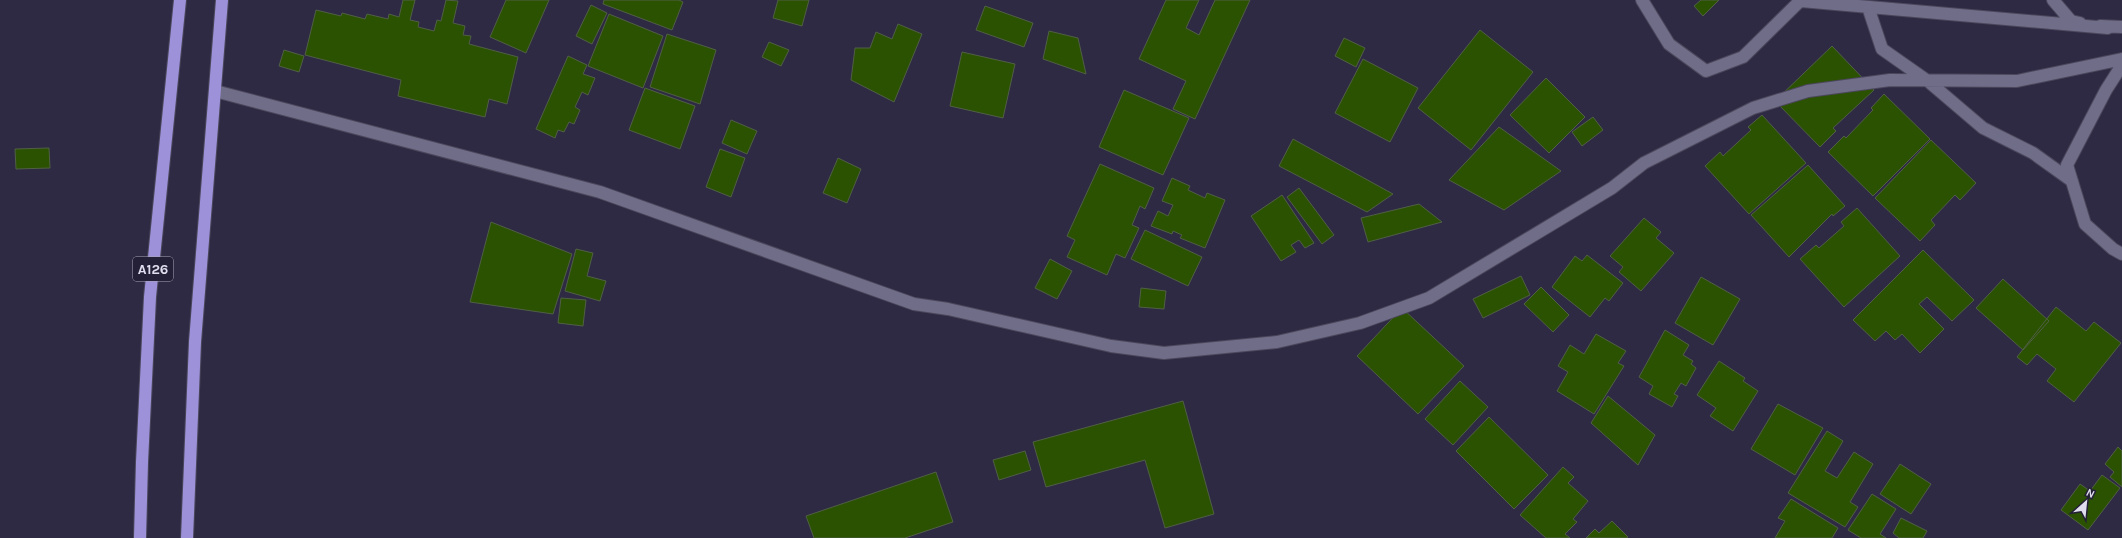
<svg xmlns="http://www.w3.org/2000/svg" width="2122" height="538" viewBox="0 0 2122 538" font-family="Karla,sans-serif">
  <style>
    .building { fill: #2b5200; stroke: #505f46 }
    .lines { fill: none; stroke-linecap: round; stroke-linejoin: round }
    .minor-casing { stroke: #4b475c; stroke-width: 14 }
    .highway-casing { stroke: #4b475c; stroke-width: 14 }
    .minor { stroke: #706d89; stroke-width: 12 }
    .highway { stroke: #9d92da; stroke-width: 12 }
    .labels { text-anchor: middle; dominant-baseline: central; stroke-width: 3; stroke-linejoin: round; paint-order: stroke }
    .shield { fill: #242038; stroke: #a8a5b7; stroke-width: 1 }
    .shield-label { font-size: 14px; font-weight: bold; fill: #e0deee }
  </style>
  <rect width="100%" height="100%" fill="#2e2a43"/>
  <!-- building -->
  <path class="building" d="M403 0H415L410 20 419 22 418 27 434 31 437 20 441 21 446 0 458 1 453 23 465 26 463 35 471 36 469 44 518 57 507 104 489 99 485 117 398 96 401 80 305 55 316 10 341 16 342 13 365 19 367 14 388 19 389 14 399 17Z
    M506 0H549L526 53 490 37Z
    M604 0H679L683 2 672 30 603 4Z
    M778 0H809L802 26 773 18Z
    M1166 0H1199L1186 28 1199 35 1215 0H1250L1195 119 1173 109 1186 81 1139 59Z
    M1701 0H1719L1703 16 1694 6Z
    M591 5 607 13 592 44 576 36Z
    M985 6 1033 23 1024 47 976 30Z
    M609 14 663 36 643 88 588 66Z
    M898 24 922 34 894 102 851 80 855 48H870L876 32 892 39Z
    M1480 30 1533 72 1471 150 1418 108Z
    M1049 31 1078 38 1086 74 1043 59Z
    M667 34 716 50 700 104 650 87Z
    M1344 38 1365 48 1356 67 1335 56Z
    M769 42 789 50 781 66 762 57Z
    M1832 46 1874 90 1833 128 1836 131 1820 147 1775 101Z
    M284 50 304 56 299 72 279 66Z
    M962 52 1015 64 1003 118 950 106Z
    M568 56 587 65 583 74 595 78 588 95 582 92 575 107 580 110 574 124 569 122 564 132 558 130 555 138 536 129Z
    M1363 59 1418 88 1390 142 1335 113Z
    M1546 78 1585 117 1549 153 1510 115Z
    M645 88 695 106 680 149 629 130Z
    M1124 90 1189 118 1163 175 1099 147Z
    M1884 94 1930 139 1873 196 1828 152 1844 136 1846 138 1873 110 1871 108Z
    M1762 115 1806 163 1749 214 1705 166 1720 152 1723 156 1751 130 1748 127Z
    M1593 117 1603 130 1582 146 1572 132Z
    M731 120 757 131 747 154 722 143Z
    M1499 127 1561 171 1504 210 1449 180Z
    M1293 139 1393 194 1367 212 1279 166Z
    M1931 140 1976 183 1960 200 1955 195 1931 220 1935 225 1920 241 1875 198Z
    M49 148 50 168 16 169 15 149Z
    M720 149 745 158 731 197 706 187Z
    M838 158 861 169 847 203 823 193Z
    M1100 164 1154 188 1145 209 1140 206 1132 225 1139 228 1125 258 1116 254 1107 275 1067 257 1075 240 1067 236Z
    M1808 165 1845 206 1833 216 1832 214 1789 257 1751 215Z
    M1172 178 1190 186 1188 190 1205 198 1207 193 1225 200 1205 248 1180 238 1182 235 1173 231 1172 234 1151 226 1158 211 1168 216 1173 205 1162 201Z
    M1299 188 1334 235 1322 244 1287 197Z
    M1282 195 1314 243 1305 248 1299 240 1291 245 1296 252 1281 261 1251 216Z
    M1419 204 1442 222 1368 242 1361 218Z
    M1857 208 1900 256 1844 307 1800 259 1816 245 1819 248 1844 226 1841 222Z
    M1644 218 1661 232 1656 238 1674 253 1641 291 1619 272 1623 267 1610 256Z
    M491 222 572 254 553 314 470 302Z
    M1145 230 1202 257 1188 286 1131 259Z
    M576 249 593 253 587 276 606 281 600 301 565 291Z
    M1923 250 1974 300 1952 321 1927 297 1919 304 1944 329 1920 353 1902 334 1895 340 1886 331 1875 341 1853 320Z
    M1587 255 1623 283 1609 301 1605 298 1590 317 1552 287 1575 256 1582 261Z
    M1050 259 1072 271 1057 299 1035 288Z
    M1521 276 1530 295 1483 318 1473 299Z
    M1701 277 1740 299 1713 345 1675 323Z
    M2003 279 2049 321 2023 350 1976 308Z
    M1541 287 1569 315 1553 332 1524 304Z
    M1141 288 1166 291 1164 309 1139 307Z
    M561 298 586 300 583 326 558 323Z
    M2056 307 2086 331 2094 322 2121 343 2074 402 2047 381 2056 369 2037 354 2027 365 2017 357Z
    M1402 308 1464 366 1418 414 1357 356Z
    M1665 330 1689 345 1683 355 1693 361 1691 364 1696 368 1686 386 1681 383 1674 394 1678 396 1672 407 1649 394 1653 386 1639 377Z
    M1596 334 1626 351 1618 363 1624 366 1594 414 1557 391 1568 372 1558 366 1570 345 1584 354Z
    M1719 361 1745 378 1743 381 1758 391 1733 431 1710 416 1716 408 1697 395Z
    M1460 381 1488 407 1453 445 1425 419Z
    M1608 396 1655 435 1638 465 1591 423Z
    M1183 401 1214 514 1165 528 1145 460 1046 487 1033 442Z
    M1778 404 1823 428 1795 475 1751 449Z
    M1489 417 1548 475 1514 509 1456 451Z
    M1827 431 1843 441 1825 471 1837 478 1854 452 1873 464 1850 502 1858 507 1845 527 1788 493Z
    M2118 447 2122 451V487L2110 477 2114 472 2105 464Z
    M1025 451 1031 470 999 480 993 460Z
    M1900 464 1931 484 1911 514 1880 494Z
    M1563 467 1574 477 1568 483 1588 501 1573 519 1577 522 1565 534 1570 538H1546L1520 515Z
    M936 472 953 522 905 538H814L806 516Z
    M2102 475 2120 488 2088 530 2061 510 2080 484 2090 491Z
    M1872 494 1896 509 1880 534 1886 538H1861L1848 530Z
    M1791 499 1838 528 1832 538H1775L1785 521 1778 518Z
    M1901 518 1927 531 1923 538H1899L1893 533Z
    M1612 521 1628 537 1626 538H1586L1595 529 1599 533Z"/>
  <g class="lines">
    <!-- minor casing -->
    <g class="minor-casing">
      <path id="minor" d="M1642 0 1669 44 1706 71 1743 57 1801 0
        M2053 0 2071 21 2080 23
        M1801 1 2108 28
        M1868 7 1882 49 1929 82 1983 128 2033 153 2072 181
        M2100 26 2122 27
        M2122 65 2106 90 2067 165 2085 224 2113 249 2122 254
        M215 91 600 192 914 304 948 309 1111 346 1164 353 1277 342 1360 323 1429 298 1612 188 1644 163 1753 108 1808 91 1890 80 2017 81 2122 59"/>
    </g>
    <!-- highway casing -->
    <g class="highway-casing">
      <path id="highway" d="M140 538 142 462 150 297 180 0
        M187 538 195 342 222 0"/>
    </g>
    <!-- minor -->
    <use href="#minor" class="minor"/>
    <!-- highway -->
    <use href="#highway" class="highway"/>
  </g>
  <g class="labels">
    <!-- shield labels -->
    <rect class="shield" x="133" y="257" width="40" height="24" rx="3"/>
    <g class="shield-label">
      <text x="153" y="269">A126</text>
    </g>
  </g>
  <!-- north arrow -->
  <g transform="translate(2086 502) rotate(27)" stroke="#242038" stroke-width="3" paint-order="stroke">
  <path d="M0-3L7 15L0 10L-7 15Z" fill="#e0deee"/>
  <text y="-6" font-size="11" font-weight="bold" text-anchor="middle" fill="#e0deee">N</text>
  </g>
</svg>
